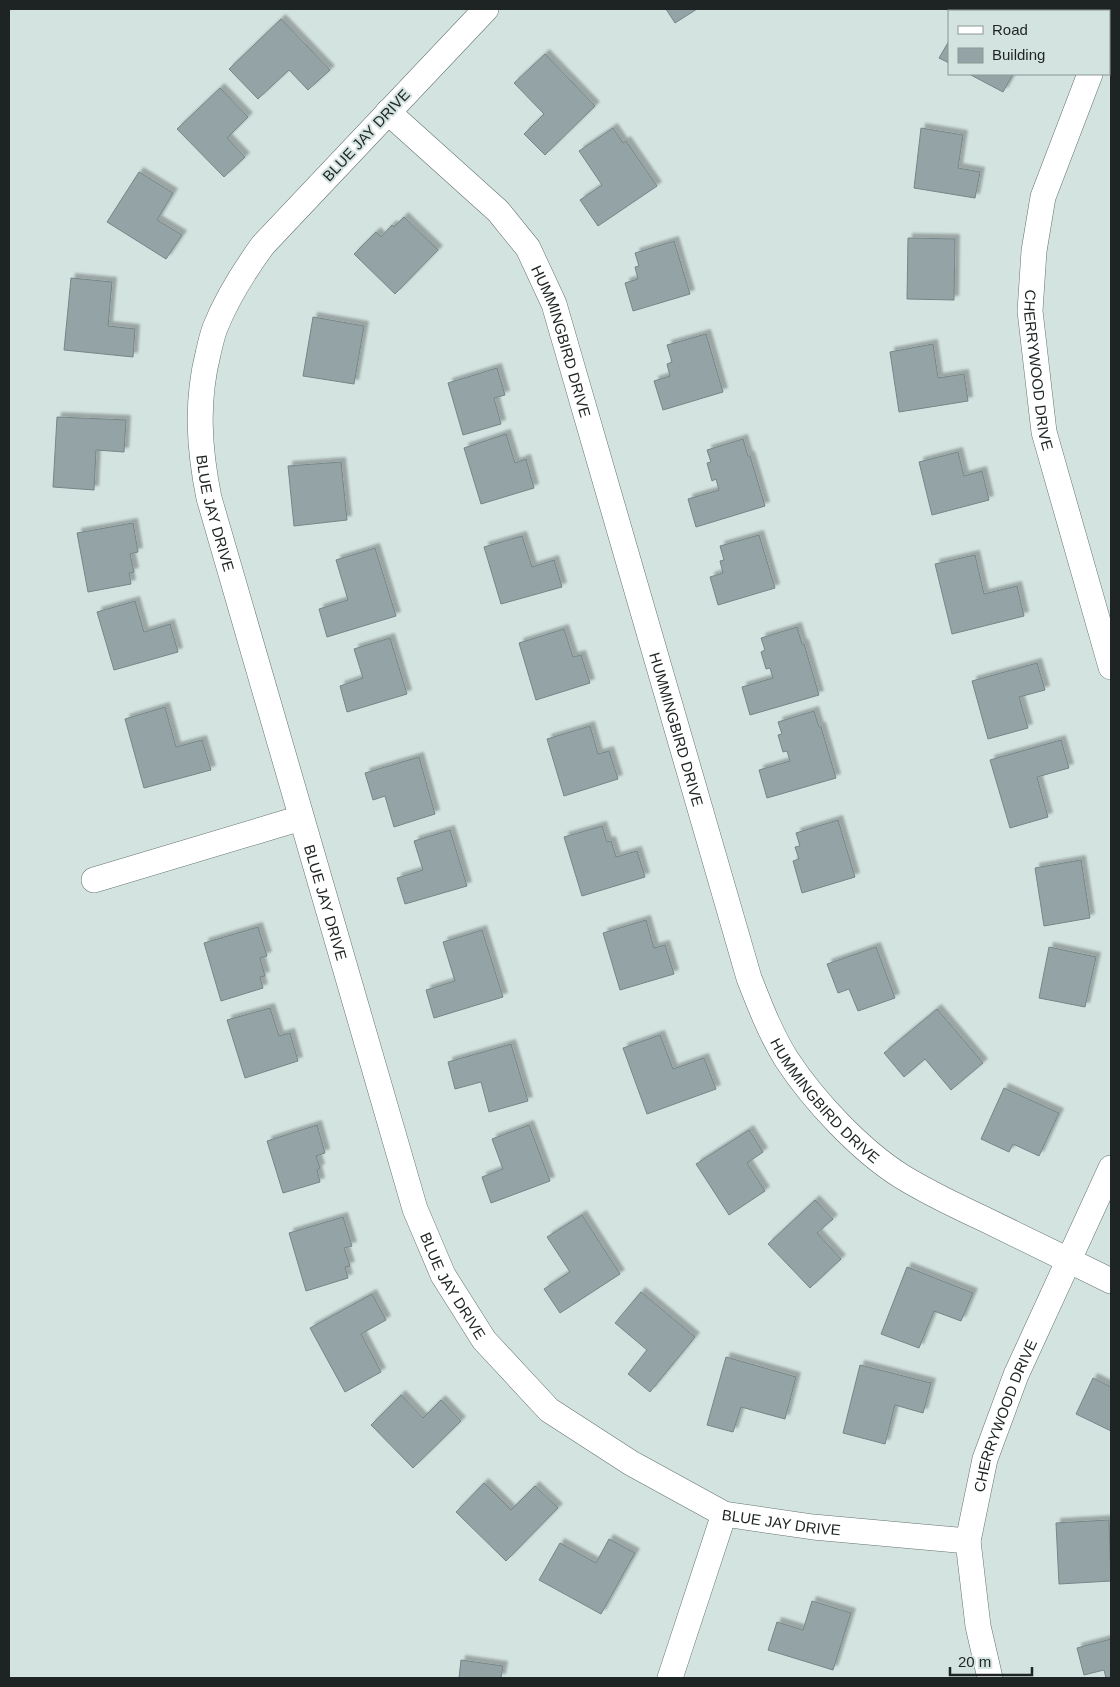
<svg xmlns="http://www.w3.org/2000/svg" width="1120" height="1687" viewBox="0 0 1120 1687" font-family="Helvetica,sans-serif">
  <style>
    .building { fill: #94a4a6; stroke: #768688; filter: url(#shadow) }
    .lines { fill: none; stroke-linecap: round; stroke-linejoin: round }
    .minor-casing { stroke: #647370; stroke-width: 26 }
    .minor { stroke: #fff; stroke-width: 25 }
    .labels { text-anchor: middle; dominant-baseline: central; stroke-width: 4; stroke-linejoin: round; paint-order: stroke }
    .street-label { font-size: 15px; fill: #1e2423; stroke: #d3e3e0 }
  </style>
  <defs>
    <filter id="shadow"><feDropShadow dx="4.5" dy="-4.5" stdDeviation="1" flood-color="#0004"/></filter>
  </defs>
  <rect width="100%" height="100%" fill="#d3e3e0"/>
  <!-- building -->
  <path class="building" d="M666 9H697L675 23Z
    M281 19 330 70 308 90 289 70 258 99 229 69Z
    M949 41V63L939 58Z
    M545 54 595 106 545 155 524 134 544 114 514 83Z
    M969 74H1013L1003 92Z
    M220 88 248 117 227 138 245 157 224 177 177 129Z
    M613 128 623 143 626 141 657 186 598 226 580 200 602 185 579 151Z
    M921 128 963 135 958 168 980 172 975 198 914 188Z
    M139 172 173 193 157 220 182 235 166 259 107 222Z
    M404 217 438 250 395 294 354 254 376 232 381 237 392 225 394 227Z
    M908 238 955 239 954 300 907 299Z
    M674 241 690 294 633 311 625 283 638 279 635 267 639 266 635 253Z
    M71 278 112 282 108 326 135 329 133 357 64 350Z
    M313 317 364 326 354 384 303 376Z
    M706 334 723 392 663 410 654 381 670 376 667 364 672 362 667 345Z
    M933 344 938 378 964 374 968 401 899 412 890 352Z
    M497 368 505 395 494 398 501 424 463 435 448 383Z
    M57 417 126 420 124 452 96 450 94 490 53 487Z
    M506 434 515 463 526 459 534 488 481 504 464 448Z
    M743 439 748 456H750L765 506 696 527 688 499 719 490 716 479 712 481 707 463 711 462 707 450Z
    M958 452 964 476 982 471 989 500 932 515 919 462Z
    M341 462 347 520 294 526 288 466Z
    M133 523 138 552 130 554 134 572 129 573 131 584 88 592 77 533Z
    M759 535 775 588 718 605 710 577 723 573 720 561 724 560 720 546Z
    M522 536 532 567 554 560 562 587 501 604 484 547Z
    M375 548 396 616 327 637 319 609 348 600 336 560Z
    M975 555 984 594 1017 586 1024 616 952 634 935 564Z
    M135 601 144 632 170 624 178 652 114 670 97 612Z
    M797 627 802 644H804L819 695 750 715 742 687 773 678 770 668 766 669 761 652 765 650 761 638Z
    M564 629 573 657 581 655 590 683 536 700 519 643Z
    M390 638 407 694 347 712 340 686 363 678 354 649Z
    M1037 663 1045 690 1019 697 1028 728 988 739 972 681Z
    M165 707 176 747 202 740 211 770 144 788 125 719Z
    M814 711 819 727H821L836 778 767 798 759 770 790 761 787 751 783 752 778 735 782 734 778 722Z
    M590 726 598 754 609 751 618 779 564 796 547 739Z
    M1061 740 1069 768 1037 777 1048 817 1010 828 990 760Z
    M419 757 435 814 394 827 385 796 373 800 365 773Z
    M838 820 855 877 802 893 793 861 799 859 795 847 800 846 796 833Z
    M602 826 607 842 611 841 616 857 637 851 645 877 582 896 564 837Z
    M450 830 467 886 405 904 397 878 423 870 414 841Z
    M1081 860 1090 918 1044 926 1035 868Z
    M646 920 654 948 665 945 674 974 620 990 603 933Z
    M258 927 267 956 260 958 265 976 260 977 263 988 221 1001 204 943Z
    M482 930 503 997 434 1018 426 990 455 981 443 942Z
    M876 947 895 998 858 1011 849 989 838 993 827 964Z
    M1049 947 1096 957 1085 1007 1039 998Z
    M270 1008 279 1036 290 1033 298 1061 245 1078 227 1020Z
    M937 1009 983 1063 951 1090 925 1059 904 1077 884 1053Z
    M660 1035 673 1069 704 1058 716 1089 647 1114 623 1048Z
    M511 1044 528 1101 489 1112 481 1082 455 1089 448 1062Z
    M1004 1088 1059 1113 1039 1156 1013 1144 1009 1152 981 1139Z
    M317 1125 325 1153 316 1156 320 1168 317 1170 320 1182 283 1193 267 1141Z
    M529 1125 550 1181 491 1203 482 1177 503 1169 492 1139Z
    M749 1130 763 1152 747 1163 765 1191 729 1215 696 1164Z
    M815 1200 833 1219 817 1233 841 1259 810 1288 768 1244Z
    M582 1215 620 1274 560 1313 544 1289 570 1272 547 1237Z
    M343 1217 352 1246 344 1248 350 1266 345 1267 348 1278 306 1291 289 1233Z
    M907 1267 973 1293 961 1321 934 1311 919 1348 881 1334Z
    M641 1292 695 1337 650 1392 628 1374 647 1350 615 1323Z
    M372 1294 386 1320 361 1334 381 1372 345 1392 310 1328Z
    M726 1357 796 1377 785 1419 741 1407 733 1432 707 1425Z
    M860 1365 931 1383 923 1413 895 1405 885 1444 843 1433Z
    M1093 1378 1111 1387V1431L1076 1414Z
    M401 1395 423 1418 441 1400 461 1421 413 1468 371 1425Z
    M484 1483 511 1510 535 1486 558 1508 506 1561 456 1512Z
    M1109 1520 1111 1581 1059 1584 1056 1523Z
    M609 1539 635 1553 601 1614 539 1580 560 1543 596 1563Z
    M812 1601 851 1613 833 1670 768 1650 777 1622 803 1630Z
    M1111 1639V1678H1106L1104 1670 1084 1675 1077 1648Z
    M461 1660 503 1666 501 1678H459Z"/>
  <g class="lines">
    <!-- minor casing -->
    <g class="minor-casing">
      <g id="minor">
        <path id="s1" d="M486 9 263 245C244 271 227 298 215 328 212 336 210 345 208 354 196 402 199 449 209 498L415 1209 443 1275 484 1340 549 1410 631 1463 724 1514 813 1527 968 1541"/>
        <path d="M1109 23 1111 18"/>
        <path id="s2" d="M1090 74 1043 197 1034 251 1030 311 1044 432 1111 667"/>
        <path id="s3" d="M388 112 498 211 528 248 554 304 749 978C760 1006 771 1035 787 1060 814 1101 860 1150 901 1176 927 1192 954 1205 982 1218 1025 1239 1068 1260 1111 1281"/>
        <path d="M94 880 301 818"/>
        <path d="M670 1678 724 1514"/>
        <path id="s4" d="M990 1678 978 1626 968 1541 985 1459 1016 1375 1111 1168"/>
      </g>
    </g>
    <!-- minor -->
    <use href="#minor" class="minor"/>
  </g>
  <g class="labels">
    <!-- street labels -->
    <g class="street-label">
      <text transform="translate(366 135) rotate(-47)">BLUE JAY DRIVE</text>
      <text stroke="none"><textPath href="#s3" startOffset="295">HUMMINGBIRD DRIVE</textPath></text>
      <text stroke="none"><textPath href="#s2" startOffset="306">CHERRYWOOD DRIVE</textPath></text>
      <text stroke="none"><textPath href="#s1" startOffset="609">BLUE JAY DRIVE</textPath></text>
      <text stroke="none"><textPath href="#s3" startOffset="700">HUMMINGBIRD DRIVE</textPath></text>
      <text stroke="none"><textPath href="#s1" startOffset="1014">BLUE JAY DRIVE</textPath></text>
      <text stroke="none"><textPath href="#s3" startOffset="1105">HUMMINGBIRD DRIVE</textPath></text>
      <text stroke="none"><textPath href="#s1" startOffset="1419">BLUE JAY DRIVE</textPath></text>
      <text stroke="none"><textPath href="#s4" startOffset="270">CHERRYWOOD DRIVE</textPath></text>
      <text stroke="none"><textPath href="#s1" startOffset="1839">BLUE JAY DRIVE</textPath></text>
    </g>
  </g>
  <!-- border -->
  <rect width="1120" height="1687" fill="none" stroke="#1e2423" stroke-width="20"/>
  <!-- legend -->
  <rect x="948" y="10" width="162" height="65" fill="#d3e3e0" stroke="#8b9794"/>
  <rect x="958" y="26" width="25" height="8" fill="#ffffff" stroke="#8b9794"/>
  <text x="992" y="35" font-size="15" fill="#1e2423">Road</text>
  <rect x="958" y="48" width="25" height="15" fill="#94a4a6" stroke="#8b9794"/>
  <text x="992" y="60" font-size="15" fill="#1e2423">Building</text>
  <!-- scale -->
  <path d="M950 1667v8h82v-8" fill="none" stroke="#1e2423" stroke-width="2.5"/>
  <text x="958" y="1667" font-size="15" fill="#1e2423" stroke="#d3e3e0" stroke-width="4" paint-order="stroke">20 m</text>
</svg>
